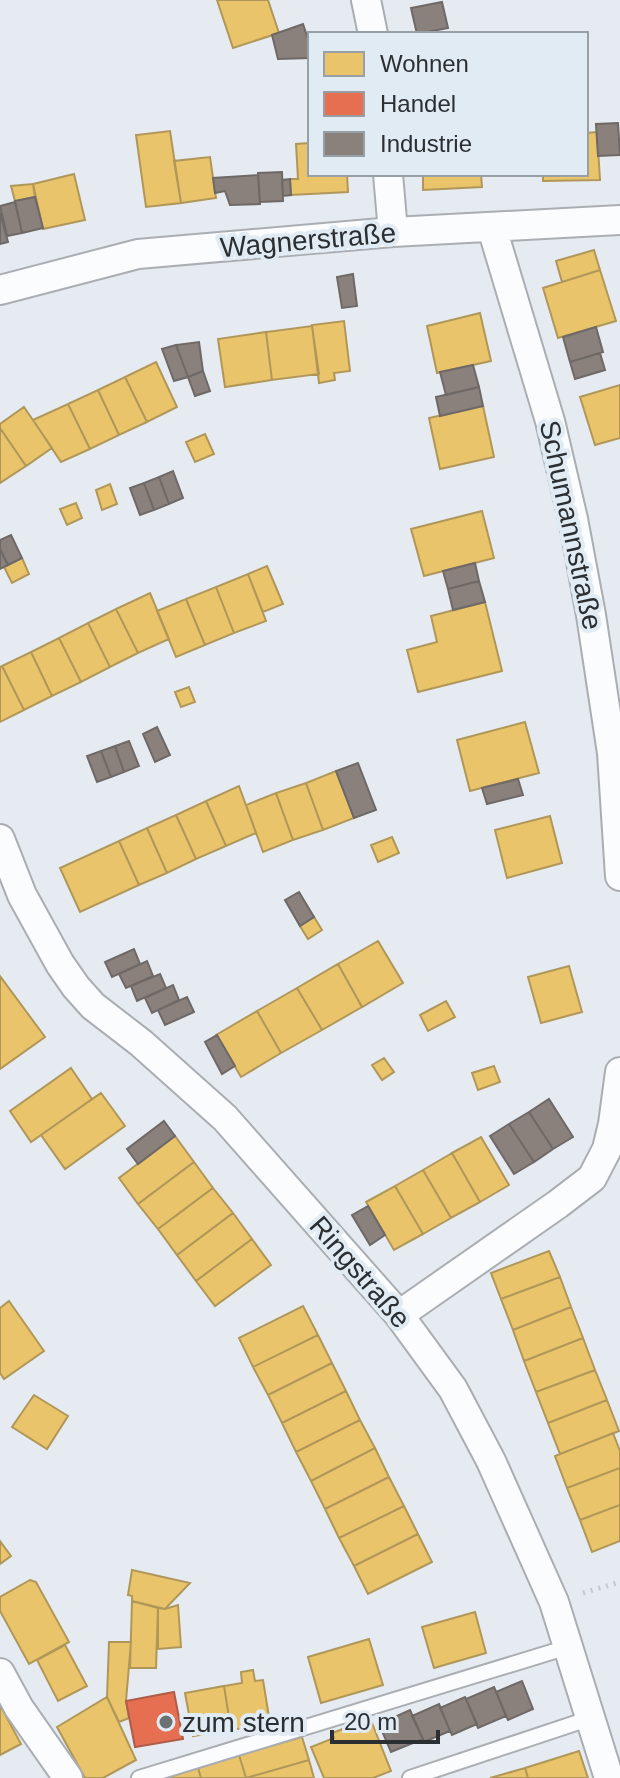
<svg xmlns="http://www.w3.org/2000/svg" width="620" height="1778" viewBox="0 0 620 1778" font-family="Arial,sans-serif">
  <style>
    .homes { fill: #e9c46a; stroke: #b09759; stroke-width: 2 }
    .shops { fill: #e76f51; stroke: #af5c48; stroke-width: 2 }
    .industry { fill: #8a817c; stroke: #6e6866; stroke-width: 2 }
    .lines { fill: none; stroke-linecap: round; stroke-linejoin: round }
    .service-casing { stroke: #aaaeb2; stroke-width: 18 }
    .minor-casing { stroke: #aaaeb2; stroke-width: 32 }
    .path { stroke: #c6c9cb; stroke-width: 5; stroke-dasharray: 2 6; stroke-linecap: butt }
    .service { stroke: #fbfcfd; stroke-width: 14 }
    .minor { stroke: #fbfcfd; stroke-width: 28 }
    .poi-dot { fill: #6c7174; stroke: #e1ebf4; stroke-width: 3 }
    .labels { text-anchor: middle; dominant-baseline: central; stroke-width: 8; stroke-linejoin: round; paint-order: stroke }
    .street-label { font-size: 28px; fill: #2b2f32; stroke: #e1ebf4 }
    .poi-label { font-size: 28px; fill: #2b2f32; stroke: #e1ebf4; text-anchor: start }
  </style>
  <rect width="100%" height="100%" fill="#e5ebf0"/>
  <!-- homes -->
  <path class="homes" d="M217 0H268L279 33 233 48Z
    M170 131 181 203 146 207 136 135Z
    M597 132 600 180 543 181V174H586V133Z
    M310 143V174H347L348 192 291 195 290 179H298L296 144Z
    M210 157 216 198 181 203 174 161Z
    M74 174 85 220 43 229 33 184Z
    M423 174H481L482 187 423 190Z
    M33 184 35 197 15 201 11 186Z
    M594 250 600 270 562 282 556 261Z
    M600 270 616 321 558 338 543 288Z
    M480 313 491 361 437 373 427 326Z
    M344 321 350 371 334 373 335 380 319 383 312 325Z
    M312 326 319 374 272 380 266 332Z
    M266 332 272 380 225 387 218 339Z
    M156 362 177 407 147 422 125 377Z
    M125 377 147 422 119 435 98 390Z
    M620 385V438L595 445 580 397Z
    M98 390 119 435 90 449 68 404Z
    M68 404 90 449 61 462 33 420Z
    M483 406 494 457 440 469 429 418Z
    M24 407 52 448 26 466 0 428V424Z
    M0 428 26 466 0 483Z
    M205 434 214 454 195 462 186 442Z
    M110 484 117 504 102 510 96 490Z
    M76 503 82 518 67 525 60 509Z
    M482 511 494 558 424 576 411 529Z
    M22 558 29 574 12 583 4 567Z
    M267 566 283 604 263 612 248 574Z
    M248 574 266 621 234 633 216 587Z
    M216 587 234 633 205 645 186 599Z
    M150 593 169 639 138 653 116 609Z
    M186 599 205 645 176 657 157 611Z
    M485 602 502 671 418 692 407 650 437 642 431 616Z
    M116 609 138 653 110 667 88 623Z
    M88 623 110 667 81 682 59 638Z
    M59 638 81 682 52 696 31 652Z
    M31 652 52 696 24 710 2 666Z
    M2 666 24 710 0 722V667Z
    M189 687 195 702 181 707 175 692Z
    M525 722 539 773 470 791 457 740Z
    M336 771 354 818 323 830 306 783Z
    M306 783 323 830 293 840 276 793Z
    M239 786 256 833 226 846 206 801Z
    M276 793 293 840 263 852 246 805Z
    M206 801 226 846 196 859 176 815Z
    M176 815 196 859 167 873 147 828Z
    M550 816 562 863 507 878 495 830Z
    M147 828 167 873 139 885 119 841Z
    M392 837 399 853 378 862 371 845Z
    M119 841 139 885 80 912 60 868Z
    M314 917 322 930 308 939 300 926Z
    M378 941 403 983 362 1007 338 964Z
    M338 964 362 1007 322 1030 297 988Z
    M569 966 582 1012 541 1023 528 977Z
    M0 976 45 1037 0 1069Z
    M297 988 322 1030 281 1053 257 1011Z
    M446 1001 455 1017 428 1031 420 1015Z
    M257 1011 281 1053 241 1077 216 1035Z
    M384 1058 394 1072 382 1080 372 1065Z
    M494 1066 500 1082 478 1090 472 1073Z
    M71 1068 92 1099 31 1142 10 1111Z
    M101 1093 125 1126 65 1169 41 1135Z
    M175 1136 194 1162 138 1204 119 1178Z
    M481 1137 509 1185 480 1202 452 1153Z
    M452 1153 480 1202 451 1218 423 1170Z
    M194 1162 213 1188 158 1229 138 1204Z
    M423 1170 451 1218 423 1234 395 1186Z
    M395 1186 423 1234 394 1250 366 1202Z
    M213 1188 233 1213 177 1255 158 1229Z
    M233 1213 252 1239 196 1281 177 1255Z
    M252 1239 271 1265 215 1306 196 1281Z
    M549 1251 560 1277 501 1299 491 1273Z
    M560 1277 571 1307 513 1330 501 1299Z
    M9 1301 44 1351 4 1379 0 1373V1308Z
    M303 1306 318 1335 253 1367 239 1338Z
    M571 1307 583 1338 524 1361 513 1330Z
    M318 1335 332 1363 268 1395 253 1367Z
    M583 1338 595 1370 536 1392 524 1361Z
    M332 1363 346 1391 282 1423 268 1395Z
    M595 1370 607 1400 548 1423 536 1392Z
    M346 1391 360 1420 296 1452 282 1423Z
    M34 1395 68 1416 47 1449 12 1427Z
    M607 1400 619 1431 560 1454 548 1423Z
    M360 1420 375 1448 311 1481 296 1452Z
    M613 1433 620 1451V1468L567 1488 555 1456Z
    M375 1448 389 1477 325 1509 311 1481Z
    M620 1468V1505L580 1520 567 1488Z
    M389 1477 404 1506 339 1538 325 1509Z
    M620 1505V1541L592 1552 580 1520Z
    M404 1506 418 1534 354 1566 339 1538Z
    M418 1534 432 1562 368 1594 354 1566Z
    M0 1541 11 1556 0 1564Z
    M132 1570 190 1583 165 1609 132 1601V1596L128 1595Z
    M30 1580 36 1582 69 1642 29 1664 0 1611V1597Z
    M132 1601 158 1608 156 1668H130Z
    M178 1605 181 1647 158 1649V1608L165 1609Z
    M475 1612 486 1653 434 1668 422 1627Z
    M369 1639 383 1685 321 1703 308 1657Z
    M109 1642H131L126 1701 129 1718 119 1722 107 1697Z
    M65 1645 87 1686 58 1701 37 1660Z
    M253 1670 255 1681 263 1680 270 1723 231 1730 224 1686 242 1683 241 1672Z
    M224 1686 231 1730 193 1736 185 1693Z
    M107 1697 136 1760 103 1778H85L57 1727Z
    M0 1705 21 1744 0 1755Z
    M372 1723 391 1771 373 1778H324L311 1747 334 1738 332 1733 348 1727 350 1732Z
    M302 1737 309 1760 246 1778 239 1755Z
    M579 1751 588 1778H528L525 1768Z
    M239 1755 246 1778H201L198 1768Z
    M309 1760 314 1778H246Z
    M198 1768 201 1778H166Z
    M525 1768 528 1778H490Z"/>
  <!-- shops -->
  <path class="shops" d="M174 1692 183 1739 135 1747 126 1701Z"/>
  <!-- industry -->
  <path class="industry" d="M442 2 448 28 417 34 411 8Z
    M303 24 310 45V58L278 59 272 35Z
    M618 123 620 155 598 156 596 124Z
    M282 172 283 201 260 202 258 173Z
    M258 175 260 204 230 205 225 191 215 193 213 178Z
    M290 179 291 195 283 196 282 180Z
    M35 197 43 228 22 233 15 201Z
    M15 202 22 233 7 236 0 206Z
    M0 212 8 242 0 244Z
    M353 274 357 306 342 308 337 277Z
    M596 327 603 352 570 362 563 337Z
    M199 342 203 371 188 377 176 345Z
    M176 345 188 377 174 381 162 349Z
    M600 353 605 370 575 379 570 362Z
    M473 365 479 387 446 395 440 372Z
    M203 371 210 391 195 396 188 377Z
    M479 387 483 406 440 416 436 397Z
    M173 471 183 498 169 504 159 477Z
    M159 477 169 504 154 510 144 483Z
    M144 483 154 510 140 515 130 488Z
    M11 535 22 558 8 565 0 549V540Z
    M0 549 8 565 0 569Z
    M475 563 479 581 448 589 443 571Z
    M479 581 485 602 453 610 448 589Z
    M157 727 170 755 155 762 143 734Z
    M129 741 139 766 124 772 115 746Z
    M115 746 124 772 111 777 101 751Z
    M101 751 111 777 97 782 87 756Z
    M358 763 376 810 354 818 336 771Z
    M518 779 523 795 487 804 482 788Z
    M299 892 314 917 300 926 285 900Z
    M134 949 140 964 112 977 105 962Z
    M147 961 153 976 126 988 119 974Z
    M160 974 166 988 137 1001 131 986Z
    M173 985 179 1000 152 1013 145 998Z
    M187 997 194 1012 165 1025 158 1010Z
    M217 1035 235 1066 222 1074 205 1042Z
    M549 1099 573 1137 553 1149 529 1112Z
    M529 1112 553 1149 534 1162 509 1124Z
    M164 1121 175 1136 138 1164 127 1149Z
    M509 1124 534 1162 514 1174 490 1136Z
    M368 1206 385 1235 370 1245 352 1215Z
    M522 1681 533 1709 508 1720 496 1692Z
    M494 1687 506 1716 478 1728 466 1699Z
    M465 1697 477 1724 452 1735 440 1708Z
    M439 1704 450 1731 424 1742 412 1716Z
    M410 1710 423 1739 391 1752 379 1724Z"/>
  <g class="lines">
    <!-- service casing -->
    <g class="service-casing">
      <path id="service" d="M139 1778 568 1647
        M410 1778 591 1718"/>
    </g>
    <!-- minor casing -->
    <g class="minor-casing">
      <path id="minor" d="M366 0 373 34
        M388 174 393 232
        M492 228 550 421 573 519 591 615 612 753 620 876
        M0 290 138 254 393 232 620 220
        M0 839 22 895 60 964 76 987 93 1006 141 1043 225 1118 399 1315 453 1389 491 1461 554 1602 609 1778
        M399 1315 558 1204 592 1178 607 1149 613 1124 620 1072
        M0 1673 19 1708 68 1778"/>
    </g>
    <!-- path -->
    <path class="path" d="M583 1593 620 1582"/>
    <!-- service -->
    <use href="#service" class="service"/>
    <!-- minor -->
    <use href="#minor" class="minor"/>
  </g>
  <!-- markers -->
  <circle class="poi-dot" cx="166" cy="1722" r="8"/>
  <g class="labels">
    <!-- street labels -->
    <g class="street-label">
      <text transform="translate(308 240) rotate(-5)">Wagnerstraße</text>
      <text transform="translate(571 525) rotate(78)">Schumannstraße</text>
      <text transform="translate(360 1272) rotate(49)">Ringstraße</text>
    </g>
    <!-- poi labels -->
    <g class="poi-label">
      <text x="182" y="1722">zum stern</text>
    </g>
  </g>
  <!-- legend -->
  <rect x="308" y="32" width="280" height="144" fill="#e1ebf4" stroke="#98a0a6" stroke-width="2"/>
  <rect x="324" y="52" width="40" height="24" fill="#e9c46a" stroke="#98a0a6" stroke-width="2"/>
  <text x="380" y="72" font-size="24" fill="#2b2f32">Wohnen</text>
  <rect x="324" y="92" width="40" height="24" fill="#e76f51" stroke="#98a0a6" stroke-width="2"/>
  <text x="380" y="112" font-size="24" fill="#2b2f32">Handel</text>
  <rect x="324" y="132" width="40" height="24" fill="#8a817c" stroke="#98a0a6" stroke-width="2"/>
  <text x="380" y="152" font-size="24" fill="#2b2f32">Industrie</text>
  <!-- scale -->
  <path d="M332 1730v12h106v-12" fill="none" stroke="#2b2f32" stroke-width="4"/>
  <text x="344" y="1730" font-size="24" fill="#2b2f32" stroke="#e1ebf4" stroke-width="6" paint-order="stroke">20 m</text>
</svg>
